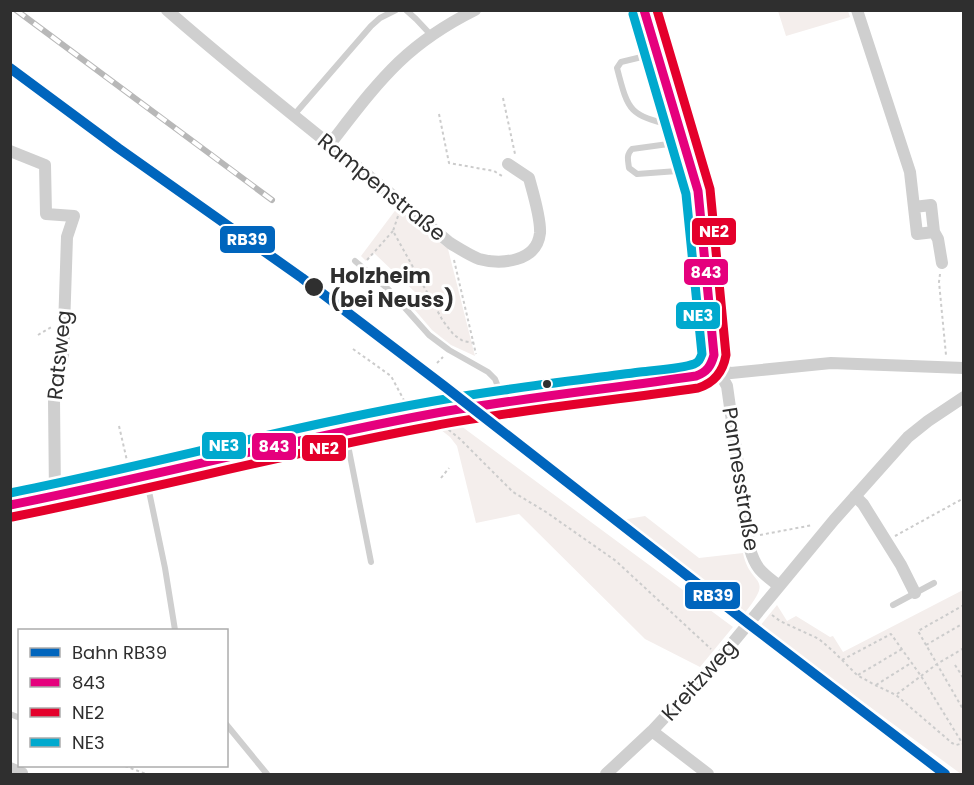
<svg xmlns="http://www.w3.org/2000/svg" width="974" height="785" viewBox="0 0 974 785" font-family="Poppins,sans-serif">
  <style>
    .green { fill: #f4eeec }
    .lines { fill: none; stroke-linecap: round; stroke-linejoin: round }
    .path { stroke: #ccc; stroke-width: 2; stroke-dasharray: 3 3; stroke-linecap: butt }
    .lane { stroke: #cfcfcf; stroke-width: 6 }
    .street { stroke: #cfcfcf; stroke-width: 12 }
    .secondary { stroke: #cacaca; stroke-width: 18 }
    .rail-casing { stroke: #b8b8b8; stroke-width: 6 }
    .rail { stroke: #fff; stroke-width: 4; stroke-dasharray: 11; stroke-linecap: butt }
    .bus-1-casing { stroke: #fff; stroke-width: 14 }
    .bus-2-casing { stroke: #fff; stroke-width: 14 }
    .bus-3-casing { stroke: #fff; stroke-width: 14 }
    .bus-1 { stroke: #e5007d; stroke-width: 9 }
    .bus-2 { stroke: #e4002b; stroke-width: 9 }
    .bus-3 { stroke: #00a9ce; stroke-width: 9 }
    .rail-1-casing { stroke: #fff; stroke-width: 15 }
    .rail-1 { stroke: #0065bd; stroke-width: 10 }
    .stop-dot { fill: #2f2f2f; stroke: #fff; stroke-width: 2 }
    .labels { text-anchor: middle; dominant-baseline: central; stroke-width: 6; stroke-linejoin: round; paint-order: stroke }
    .street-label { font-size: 21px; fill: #2f2f2f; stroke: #fff }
    .stop-label { font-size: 21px; font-weight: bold; fill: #2f2f2f; stroke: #fff; text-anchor: start }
    .line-badge { stroke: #fff; stroke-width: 2 }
    .badge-label { font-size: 16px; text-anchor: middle; font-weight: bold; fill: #fff }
  </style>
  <rect width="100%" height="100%" fill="#fff"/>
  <!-- green -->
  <path class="green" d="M778 11H848L850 17 786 36Z
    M397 208 448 249 475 356 451 345 432 330 408 302 416 293 374 253 366 261 361 256Z
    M457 423 733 627 700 667 645 639 519 514 476 523 457 446 450 437 436 426Z
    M645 516 699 558 743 553C750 588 776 574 744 614L622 520Z
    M963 590V774H961L760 626 777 605 787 621 796 616 830 637 833 636 843 652Z"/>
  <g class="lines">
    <!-- path -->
    <path class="path" d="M503 98 515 154
      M439 114 449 163 494 171 502 176V175
      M398 216 393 231 443 321 454 335 463 341 474 343
      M367 260 393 231
      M454 260 476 354
      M940 274 939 282 946 355
      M38 335 53 326
      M353 349 391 376 406 404
      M437 363 443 357
      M119 426 128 465
      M444 426 460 439 513 492 546 512 616 561 711 649
      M441 478 449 468
      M760 535 813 525
      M895 536 964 498
      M964 605 918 631 964 711
      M772 615 780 621 819 639 834 652 857 675 875 685 896 695 952 743 956 745 964 743
      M926 645 964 623
      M842 660 891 634 921 676 964 746
      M955 665 964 679
      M858 675 902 649
      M876 685 911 663
      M897 694 937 664 964 648
      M125 766 146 774"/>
    <!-- lane -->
    <path class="lane" d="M406 10 416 19 431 35
      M654 54 621 62 617 68C629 115 630 114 676 127
      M294 115 371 26 380 18 396 10
      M683 142 632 149C626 155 628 160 629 168L637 174 691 170
      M355 261 388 289 429 335 449 350 488 372 495 379 503 399
      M346 435 371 562
      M146 477 165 568 175 630
      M893 605 934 583
      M10 714 20 718
      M226 724 267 774"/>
    <!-- street -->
    <path class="street" d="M167 10C259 91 357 164 450 243 460 249 469 255 479 259 501 265 537 262 540 233 541 218 533 193 529 178L508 164
      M857 10 910 172 917 234 934 232 938 239 942 263
      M330 144C352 116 373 87 399 62 421 41 447 24 475 10
      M10 151 45 165 46 214 74 216 67 237 63 358 54 400 55 496
      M914 207 931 205 934 232
      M710 368 725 372 731 373 831 363 964 368
      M713 370 722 377 727 386 750 549C756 570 763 573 779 586
      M855 496 863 504 901 565 915 593
      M652 731 708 774
      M10 768 22 773
      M606 774 652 731 720 658 834 520 908 437 928 421 964 397"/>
    <!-- secondary -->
    <path class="secondary" d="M10 505C151 478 290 440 431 414 519 397 608 390 696 376 707 373 712 366 714 355L701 212 698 191 680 128 644 10"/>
    <!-- rail casing -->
    <g class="rail-casing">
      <path id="rail" d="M16 10 272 200"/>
    </g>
    <!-- rail -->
    <use href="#rail" class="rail"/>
    <!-- bus-1 casing -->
    <g class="bus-1-casing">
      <path id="bus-1" d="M10 505C151 477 290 440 431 414 519 398 608 389 696 376 707 372 711 366 714 355L698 191 644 10"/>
    </g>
    <!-- bus-2 casing -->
    <g class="bus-2-casing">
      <path id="bus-2" d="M12 517C153 489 292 452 433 426 521 409 610 401 698 388 714 383 723 372 726 355L710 189 657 10"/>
    </g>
    <!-- bus-3 casing -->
    <g class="bus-3-casing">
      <path id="bus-3" d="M10 493C175 460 338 413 504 390 550 383 595 378 640 372 655 370 680 369 694 364 699 362 700 359 702 354L686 194 633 14"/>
    </g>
    <!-- bus-1 -->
    <use href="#bus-1" class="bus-1"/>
    <!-- bus-2 -->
    <use href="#bus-2" class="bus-2"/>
    <!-- bus-3 -->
    <use href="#bus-3" class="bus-3"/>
    <!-- rail-1 casing -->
    <g class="rail-1-casing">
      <path id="rail-1" d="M10 68 118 148 302 278 444 386 749 624 945 774"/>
    </g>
    <!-- rail-1 -->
    <use href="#rail-1" class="rail-1"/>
  </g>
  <!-- markers -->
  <g class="stop-dot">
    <circle cx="314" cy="287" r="10"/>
    <circle cx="547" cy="384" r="5"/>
  </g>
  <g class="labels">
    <!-- street labels -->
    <g class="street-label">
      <text transform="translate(382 187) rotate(39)">Rampenstraße</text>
      <text transform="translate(59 355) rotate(-84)">Ratsweg</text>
      <text transform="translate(741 479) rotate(81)">Pannesstraße</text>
      <text transform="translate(699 680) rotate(-48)">Kreitzweg</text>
    </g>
    <!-- stop labels -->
    <g class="stop-label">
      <text x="330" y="275">Holzheim<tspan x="330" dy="24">(bei Neuss)</tspan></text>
    </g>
  </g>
  <g class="line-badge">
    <rect x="691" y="217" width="46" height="29" rx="6" fill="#e4002b"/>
    <rect x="219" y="225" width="57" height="29" rx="6" fill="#0065bd"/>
    <rect x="683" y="258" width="46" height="28" rx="6" fill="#e5007d"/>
    <rect x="675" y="301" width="46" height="29" rx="6" fill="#00a9ce"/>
    <rect x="201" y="431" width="46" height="29" rx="6" fill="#00a9ce"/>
    <rect x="251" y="432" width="46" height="29" rx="6" fill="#e5007d"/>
    <rect x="301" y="434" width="46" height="28" rx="6" fill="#e4002b"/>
    <rect x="684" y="581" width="57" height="29" rx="6" fill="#0065bd"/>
  </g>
  <g class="badge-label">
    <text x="714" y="237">NE2</text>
    <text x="247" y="245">RB39</text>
    <text x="706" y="278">843</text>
    <text x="698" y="321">NE3</text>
    <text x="224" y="451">NE3</text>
    <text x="274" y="452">843</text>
    <text x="324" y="454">NE2</text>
    <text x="713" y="601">RB39</text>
  </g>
  <!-- border -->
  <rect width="974" height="785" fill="none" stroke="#2f2f2f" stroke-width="24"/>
  <!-- legend -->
  <rect x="18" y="629" width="210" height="138" fill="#ffffff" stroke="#acacac" stroke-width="1.5"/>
  <rect x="30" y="648" width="30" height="9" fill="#0065bd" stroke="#acacac" stroke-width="1.5"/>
  <text x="72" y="659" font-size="18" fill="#2f2f2f">Bahn RB39</text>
  <rect x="30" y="678" width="30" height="9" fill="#e5007d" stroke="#acacac" stroke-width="1.5"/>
  <text x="72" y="689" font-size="18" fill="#2f2f2f">843</text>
  <rect x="30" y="708" width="30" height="9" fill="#e4002b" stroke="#acacac" stroke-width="1.5"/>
  <text x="72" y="719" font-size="18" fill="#2f2f2f">NE2</text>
  <rect x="30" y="738" width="30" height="9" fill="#00a9ce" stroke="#acacac" stroke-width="1.5"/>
  <text x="72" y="749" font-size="18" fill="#2f2f2f">NE3</text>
</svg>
